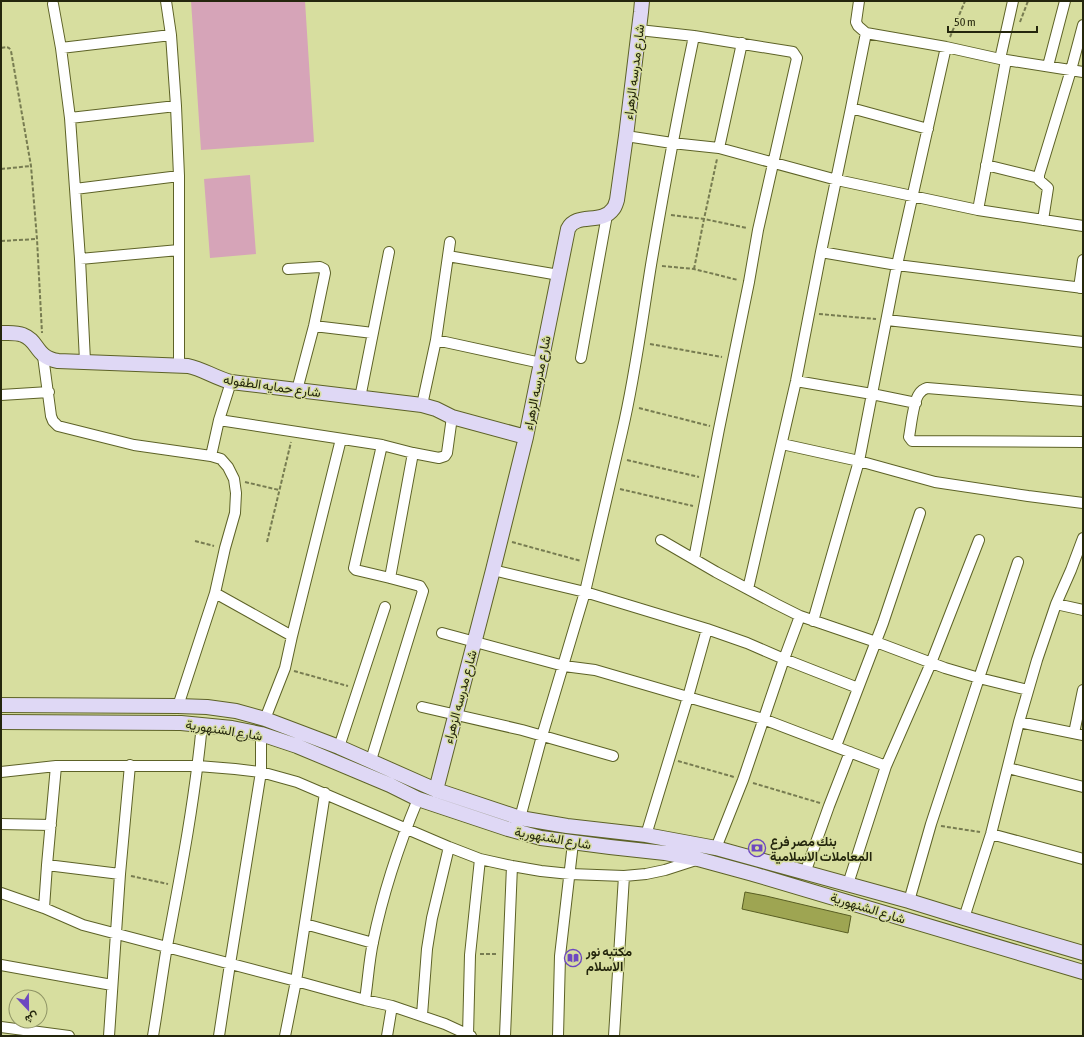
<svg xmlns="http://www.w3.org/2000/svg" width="1084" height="1037" viewBox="0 0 1084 1037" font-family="'Asap Condensed',Vazirmatn,sans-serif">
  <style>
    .garden { fill: #d6a4b8 }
    .building { fill: #9ea552; stroke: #595e23 }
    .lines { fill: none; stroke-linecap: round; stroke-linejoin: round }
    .street-casing { stroke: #5d6227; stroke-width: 12 }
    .secondary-casing { stroke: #5d6227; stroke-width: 16 }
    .path { stroke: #777c51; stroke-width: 2; stroke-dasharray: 4 2; stroke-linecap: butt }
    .street { stroke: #fff; stroke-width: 10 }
    .secondary { stroke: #dfd8f5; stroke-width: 14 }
    .labels { text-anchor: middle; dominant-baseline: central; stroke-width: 3; stroke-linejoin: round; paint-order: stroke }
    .street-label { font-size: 13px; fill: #24260d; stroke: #d7de9f }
    .poi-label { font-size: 13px; font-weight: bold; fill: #24260d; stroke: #d7de9f; text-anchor: start }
  </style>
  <rect width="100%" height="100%" fill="#d7de9f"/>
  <!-- garden -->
  <path class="garden" d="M191 1H305L314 142 201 150Z
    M250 175 256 254 210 258 204 179Z"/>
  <!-- building -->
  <path class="building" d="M745 892 766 896 851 916 848 933 742 909Z"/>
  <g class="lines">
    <!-- street casing -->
    <g class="street-casing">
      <path id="street" d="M859 1 856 22 858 26 866 33 946 47 1000 59 1083 72
        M53 4 61 48
        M639 30 694 36 793 52 797 58 758 230 749 282 719 429 694 559
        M171 35 176 106 179 176V365
        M1000 59 1013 1
        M1048 66 1065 1
        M851 108 928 129
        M70 118 176 106
        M626 136 672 143 719 148 837 180 978 210 1083 226
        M719 148 742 43
        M986 165 1039 178
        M75 189 179 176
        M978 210 1006 60
        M1043 220 1048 188 1047 187 1039 180V175L1071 70 1083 25
        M821 252 897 265 1083 288
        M448 256 559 275
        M80 259 179 250
        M288 269 320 267 324 269 325 273 314 326 297 390
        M1079 288 1083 260
        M887 320 1083 342
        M314 326 373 333
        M436 340 450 242
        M43 356 51 416 53 421 58 426 134 445 211 456 221 459 228 467 234 479 236 493 235 513 225 548 215 593 178 706
        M581 358 607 215
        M85 361 80 259 70 118 61 48 171 35 166 1
        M796 381 872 394 916 403
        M1 395 49 392
        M360 398 389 252
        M1083 401 927 388C924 389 921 391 919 394 913 402 911 427 909 437L912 441 1083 442
        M422 405 436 340 541 363
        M219 420 382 445 413 453 439 458 445 456 447 453 452 417
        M782 444 859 461 935 482 1028 496 1083 503
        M211 456 219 420 231 382
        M661 540 716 572 776 604 800 616 876 642 945 668 979 678 931 824 909 901
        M1018 562 979 678 1028 690
        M493 570 585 592 707 629 747 643 784 659 858 688
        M390 578 413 453
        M748 589 796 381 821 252 851 108 866 33
        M215 593 292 636
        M1056 604 1083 610
        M813 621 859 461 897 265 946 47
        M442 633 564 666 595 670 763 719 886 766
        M422 707 522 730 613 756
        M265 719 285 668 292 636 341 439
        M1019 722 1083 735
        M1074 733 1083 690
        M836 746 883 623 920 513
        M339 747 385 607
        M371 760 423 591 420 586 390 578 356 570 354 568 382 445
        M1008 768 1083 787
        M1 772 56 766H198L235 769 261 772 297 782 449 847 480 859 512 866 541 871 570 874 624 876 646 874 665 870 696 860
        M520 818 542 736 585 592 622 432C635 377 642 321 651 265 664 188 678 112 694 36
        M1 824 51 825
        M991 834 1083 859
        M646 835 688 697 707 629
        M716 848 743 780 784 659 800 616
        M47 865 120 874
        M805 873 829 806 850 752
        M848 884 886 766 931 663 979 540
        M1 893 44 908 83 925 296 981 365 1000 392 1006 445 1024 471 1036
        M44 908 47 865 56 766
        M964 918 991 834 1019 722 1037 660 1056 604 1071 570 1083 538
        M305 924 373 943
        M1 965 112 985
        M365 1000C368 980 369 961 373 942 383 893 399 845 418 799
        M422 1015 427 949 432 918 449 847
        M1 1027 69 1036
        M468 1035 470 955 480 859
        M109 1036 120 874 130 765
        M153 1036C158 1006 162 976 167 946 181 872 195 799 202 724
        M219 1036 230 964 261 772V734
        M285 1036 296 981 325 793
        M387 1036 392 1006
        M505 1036 512 866
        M558 1036 560 956 573 843
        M614 1036 624 876"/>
    </g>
    <!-- secondary casing -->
    <g class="secondary-casing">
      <path id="secondary" d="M1 333C8 333 16 332 23 335 39 341 35 357 58 361L188 366C203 369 215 378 231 382L422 405 436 409 452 417 526 437
        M1 705 178 706 207 707 236 711 265 719 339 747 436 790 520 818 567 826 646 835 716 848 909 901 964 918 1083 953
        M1 722 181 723 232 728 261 734 297 746 390 785 418 799 508 829 541 838 610 847 665 853 698 859 753 874 1083 972
        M436 790 493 570 526 437 568 229C576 212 602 225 613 209 615 207 616 203 617 200L626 136 641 12 642 1"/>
    </g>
    <!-- path -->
    <path class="path" d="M1020 22 1028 1
      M950 37 965 1
      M1 48C6 47 9 46 11 51L31 166 37 239 42 333
      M1 169 31 166
      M671 215 704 219 747 228
      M1 241 37 239
      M662 266 694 269 738 280
      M694 269 704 219 717 159
      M819 314 876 319
      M650 344 722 357
      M639 408 710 426
      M627 460 699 477
      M245 482 279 490
      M620 489 693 506
      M195 541 214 546
      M267 542 291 442
      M512 542 581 561
      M294 671 348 686
      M678 761 734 777
      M753 783 820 803
      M941 826 980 832
      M131 876 168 884
      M480 954H498"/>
    <!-- street -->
    <use href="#street" class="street"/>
    <!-- secondary -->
    <use href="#secondary" class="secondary"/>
  </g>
  <!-- icons -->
  <defs>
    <g id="bank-ring" transform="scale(0.9)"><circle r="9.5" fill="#d7de9f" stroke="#6d48c1" stroke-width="1.5"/><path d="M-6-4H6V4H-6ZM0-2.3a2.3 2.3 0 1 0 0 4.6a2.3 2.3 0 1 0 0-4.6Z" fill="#6d48c1"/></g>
    <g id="library-ring" transform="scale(0.9)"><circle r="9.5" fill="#d7de9f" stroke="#6d48c1" stroke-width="1.5"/><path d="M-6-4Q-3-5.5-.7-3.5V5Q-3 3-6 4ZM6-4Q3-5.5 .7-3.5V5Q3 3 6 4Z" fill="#6d48c1"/></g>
  </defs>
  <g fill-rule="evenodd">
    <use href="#bank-ring" x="757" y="848"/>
    <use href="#library-ring" x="573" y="958"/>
  </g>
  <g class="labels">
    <!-- street labels -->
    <g class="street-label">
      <text transform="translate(634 72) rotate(-83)">شارع مدرسه الزهراء</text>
      <text transform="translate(537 383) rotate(-79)">شارع مدرسه الزهراء</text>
      <text transform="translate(272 386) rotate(8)">شارع حمايه الطفوله</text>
      <text transform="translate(460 697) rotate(-75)">شارع مدرسه الزهراء</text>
      <text transform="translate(224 730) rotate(9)">شارع الشنهورية</text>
      <text transform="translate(553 838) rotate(10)">شارع الشنهورية</text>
      <text transform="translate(868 908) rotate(17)">شارع الشنهورية</text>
    </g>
    <!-- poi labels -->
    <g class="poi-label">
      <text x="770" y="841">بنك مصر فرع<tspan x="770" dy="15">المعاملات الاسلامية</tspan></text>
      <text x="586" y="951">مكتبه نور<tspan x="586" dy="15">الاسلام</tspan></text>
    </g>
  </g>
  <!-- border -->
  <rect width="1084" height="1037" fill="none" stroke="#24260d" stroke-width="4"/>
  <!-- north arrow -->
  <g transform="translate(28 1009) rotate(158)"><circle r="19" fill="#d7de9f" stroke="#8f9465"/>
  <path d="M0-3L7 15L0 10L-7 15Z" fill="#6d48c1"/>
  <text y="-6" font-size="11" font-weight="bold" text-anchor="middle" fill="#24260d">ش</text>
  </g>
  <!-- scale -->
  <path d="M948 26v6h89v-6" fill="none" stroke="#24260d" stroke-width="2"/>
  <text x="954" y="26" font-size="12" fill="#24260d" stroke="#d7de9f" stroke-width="3" paint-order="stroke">50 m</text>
</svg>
